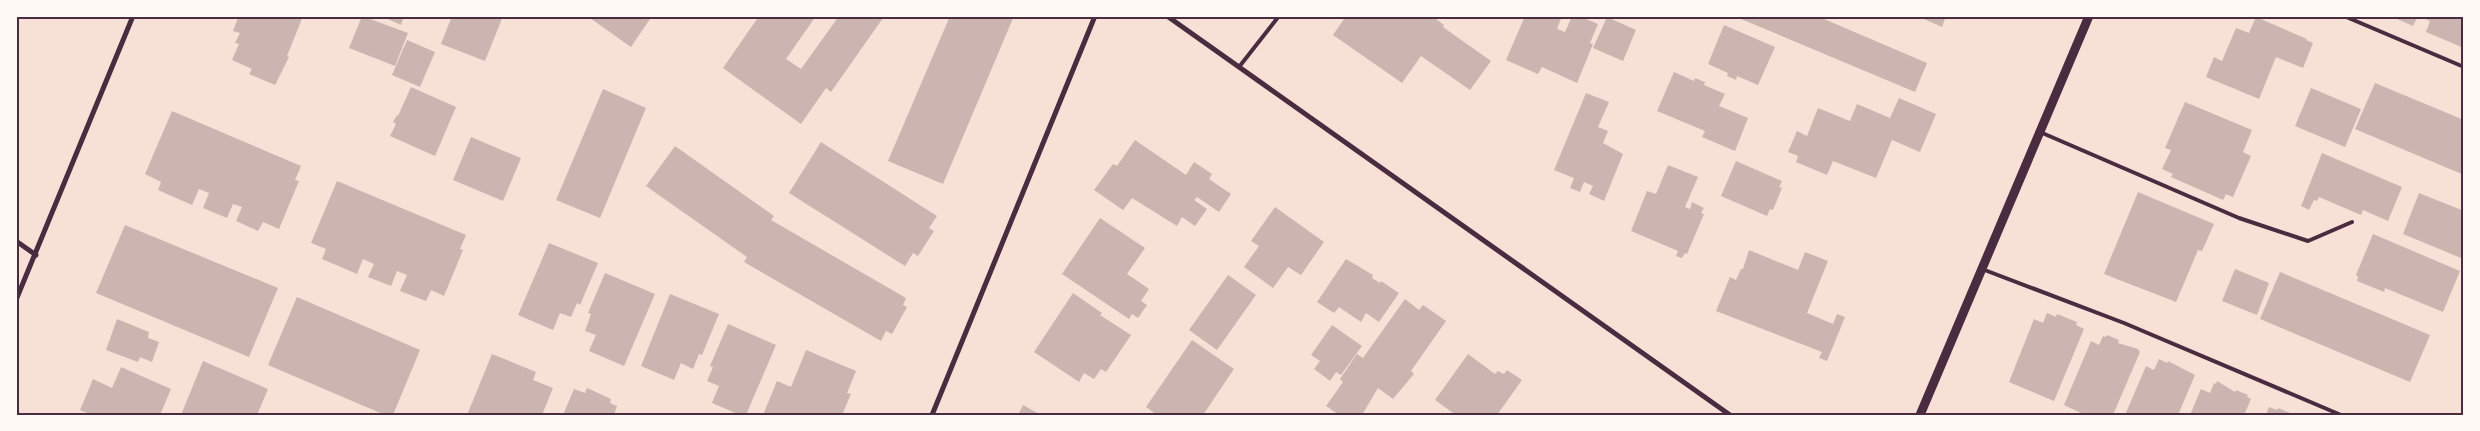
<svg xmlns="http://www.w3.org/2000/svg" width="2480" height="431" viewBox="0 0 2480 431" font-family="Signika,sans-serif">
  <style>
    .building { fill: #ccb4b1 }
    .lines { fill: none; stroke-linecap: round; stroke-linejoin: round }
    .service { stroke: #4a2c40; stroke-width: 4 }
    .minor { stroke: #4a2c40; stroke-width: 5 }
    .tertiary { stroke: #4a2c40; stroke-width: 9 }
    .neatline { fill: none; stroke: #4a2c40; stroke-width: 2 }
  </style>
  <rect width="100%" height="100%" fill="#f7e1d7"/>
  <!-- building -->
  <path class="building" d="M234 16H303L287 56 289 57 275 85 249 74 252 69 232 60 239 44 235 43 240 33 233 31 238 18Z
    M362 16 408 33 395 66 349 48Z
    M381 16H404L401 25Z
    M452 16H503L485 61 441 44Z
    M587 16H652L631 47Z
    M759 16H816L786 59 801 69 839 16 883 18 831 92 826 88 801 124 723 68Z
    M950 16H1014L943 184 888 161Z
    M1346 16H1432L1444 25 1443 27 1491 61 1470 90 1421 56 1402 83 1333 35Z
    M1525 16H1562L1557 29 1565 32 1572 16H1579L1598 24 1590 43 1593 44 1577 83 1542 67 1538 74 1506 60Z
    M1734 16H1817L1927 63 1915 92Z
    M1917 16H1946L1942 27Z
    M2390 16H2418L2413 26Z
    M2418 16H2464V48L2426 32 2430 21Z
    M1607 17 1636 30 1623 61 1593 48Z
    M2256 17 2307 39 2306 40 2313 43 2303 68 2276 57 2259 99 2206 77 2214 57 2222 61 2236 28 2249 33Z
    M1724 25 1775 47 1758 85 1737 76 1736 80 1727 76 1728 73 1708 64Z
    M407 40 435 52 420 87 392 75Z
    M1674 72 1694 81 1695 78 1705 82 1704 85 1725 94 1719 106 1748 118 1735 151 1702 137 1705 131 1657 111Z
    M2375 83 2464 120V175L2355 129Z
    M411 87 456 107 435 156 390 136 396 124 393 122 397 115 398 116Z
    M2311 88 2361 109 2345 147 2295 126Z
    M603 89 646 108 600 218 556 200Z
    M1586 93 1609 102 1598 127 1608 131 1603 143 1623 154 1604 201 1589 194 1593 186 1584 182 1580 192 1570 188 1574 178 1554 170Z
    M1899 98 1936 114 1920 152 1892 140 1876 178 1833 161 1827 175 1796 162 1798 156 1788 152 1797 131 1807 136 1818 108 1850 121 1857 104 1890 118Z
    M2185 102 2252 130 2243 152 2251 156 2233 197 2226 194 2223 200 2171 177 2173 174 2162 169 2171 150 2165 148Z
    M172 111 301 166 295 180 299 181 279 229 263 222 258 231 236 221 242 207 233 204 227 218 203 208 209 193 199 189 192 205 158 190 161 182 145 174Z
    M471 137 521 158 503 201 453 180Z
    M1135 140 1186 175 1194 162 1212 174 1209 179 1231 194 1219 212 1197 197 1194 200 1207 209 1195 226 1182 217 1177 226 1132 198 1123 210 1094 190 1113 164 1117 166Z
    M821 142 937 216 929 228 934 231 918 256 913 253 905 266 789 193Z
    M675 146 774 216 771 220 906 298 903 305 907 307 892 334 886 331 881 341 744 262 747 257 646 186Z
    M2322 153 2402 187 2388 221 2363 210 2361 215 2319 197 2317 201 2314 200 2309 210 2301 206Z
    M1736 161 1782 181 1779 187 1782 188 1773 210 1770 209 1767 216 1721 196Z
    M1668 165 1698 177 1685 207 1690 209 1692 202 1704 208 1701 213 1704 214 1687 254 1685 253 1682 258 1676 256 1678 251 1631 231 1647 191 1656 194Z
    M337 181 466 235 460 249 463 250 444 296 431 290 426 301 400 291 407 275 397 271 391 286 368 277 374 264 363 259 357 274 322 259 326 249 311 243Z
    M2138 192 2214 224 2202 251 2198 250 2176 302 2104 274Z
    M2419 193 2464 211V252L2461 258 2403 234Z
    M1275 207 1324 242 1301 275 1288 267 1273 288 1244 267 1259 246 1251 241Z
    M1100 218 1145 248 1127 274 1149 289 1141 301 1147 305 1138 318 1132 314 1129 319 1062 274Z
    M125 225 278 288 249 357 96 293Z
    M2373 234 2460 271 2443 312 2385 288 2384 292 2357 281 2358 277 2356 275Z
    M549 243 598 263 580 305 577 303 571 317 560 313 553 330 518 315Z
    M1749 250 1798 270 1805 252 1828 261 1807 313 1833 324 1837 314 1845 317 1827 361 1819 358 1822 352 1716 311 1730 277 1736 280 1741 269H1743Z
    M1346 259 1373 275 1372 278 1380 283 1381 281 1399 293 1379 322 1366 313 1361 322 1339 307 1334 313 1317 302Z
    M2235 269 2269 283 2257 315 2222 301Z
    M2280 272 2430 335 2410 382 2260 319Z
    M605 273 655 294 624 366 589 351 596 335 585 331 591 314 588 313Z
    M1228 275 1256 295 1217 350 1189 330Z
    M1073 293 1102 313 1100 315 1131 335 1106 372 1101 369 1094 379 1084 373 1079 382 1034 352Z
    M670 294 719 314 702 355 699 354 693 369 681 363 674 380 641 366Z
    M297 297 420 350 393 415H385L268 365Z
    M1405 299 1419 310 1423 305 1446 321 1411 371 1414 374 1393 399 1378 388 1362 415H1339L1326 406 1343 382 1340 379 1357 354 1363 358Z
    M2047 313 2056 317 2057 314 2077 322 2076 325 2084 329 2054 401 2009 382 2034 319 2043 323Z
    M117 319 149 332 148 338 159 342 152 362 140 357 138 362 106 350Z
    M728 324 776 345 746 415H740L712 403 719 386 707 381 713 367 710 366Z
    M1332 325 1362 346 1341 375 1336 372 1330 381 1314 369 1320 361 1311 355Z
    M2107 335 2119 340 2118 343 2138 349 2140 352 2113 415H2085L2064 405 2091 341 2099 345 2103 336 2105 337Z
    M1192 340 1234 369 1203 415H1157L1146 407Z
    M806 350 856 371 847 393 851 394 842 415H763L777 381 791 387Z
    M492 354 536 372 533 380 553 388 542 415H467Z
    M1468 354 1495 374 1498 371 1504 374 1507 370 1522 380 1497 415H1456L1435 400Z
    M2159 359 2167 363 2168 361 2195 375 2178 415H2125L2146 366 2154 370Z
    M203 361 268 389 257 415H181Z
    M121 367 171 389 160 415H92L80 410 93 379 112 388Z
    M2217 381 2235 392 2236 390 2248 395 2247 397 2251 399 2244 415H2190L2201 389 2210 393 2214 383 2216 384Z
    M587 388 611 399 610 403 617 406 614 415H563L574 389 585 393Z
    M1023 405 1041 415H1018Z
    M2269 407 2277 410 2278 408 2295 415H2266Z"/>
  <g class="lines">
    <!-- service -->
    <path class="service" d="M2344 16 2464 67
      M1239 67 1279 16
      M2040 132 2239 218 2308 241 2352 222
      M1982 269 2124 323 2341 415
      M16 413 19 415"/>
    <!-- minor -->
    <path class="minor" d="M1167 16 1730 415
      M16 241 36 255
      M16 300 133 16
      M932 415 1095 16"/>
    <!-- tertiary -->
    <path class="tertiary" d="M1920 415 2089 16"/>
  </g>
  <!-- border -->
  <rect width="2480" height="431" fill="none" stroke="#fffaf5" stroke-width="35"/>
  <rect x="18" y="18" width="2444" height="396" class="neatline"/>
</svg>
